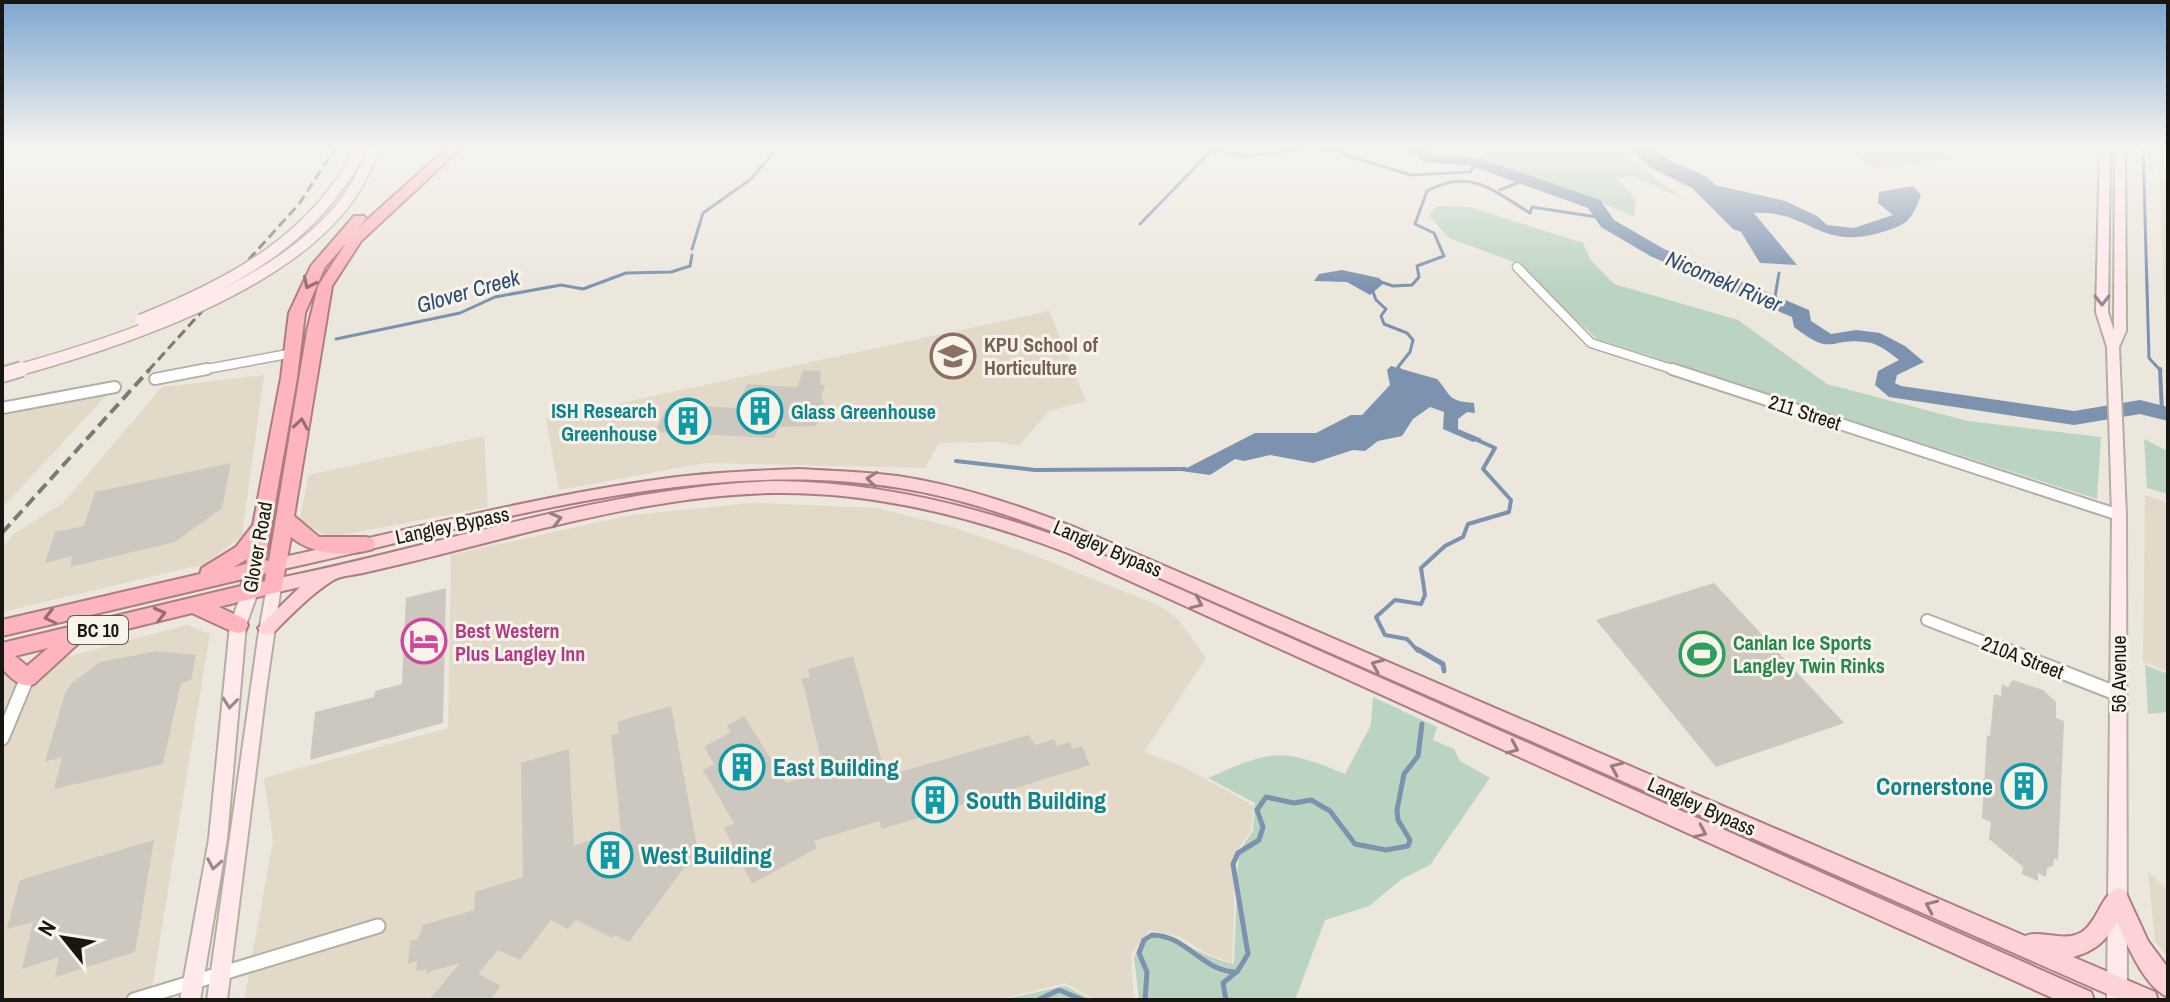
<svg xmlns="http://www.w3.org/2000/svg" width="2170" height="1002" viewBox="0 0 2170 1002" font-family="'Archivo Narrow',sans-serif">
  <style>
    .built { fill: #e2d9c9 }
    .green { fill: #bbd4c2 }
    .water { fill: #7c92af }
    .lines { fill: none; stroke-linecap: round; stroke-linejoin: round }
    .stream-far2 { stroke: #7c92af; stroke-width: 3 }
    .stream-far1 { stroke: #7c92af; stroke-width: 4 }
    .stream { stroke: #7c92af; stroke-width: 5 }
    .river { fill: #7c92af; fill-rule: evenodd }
    .building { fill: #cdc8bf }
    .street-far2-casing { stroke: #b3afa5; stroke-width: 11 }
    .street-far1-casing { stroke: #b3afa5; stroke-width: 14 }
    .street-casing { stroke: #b3afa5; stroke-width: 17 }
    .secondary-casing { stroke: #b3afa5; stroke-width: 4 }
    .primary-casing { stroke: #ae7d82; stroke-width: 4 }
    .highway-casing { stroke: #ae7d82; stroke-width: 4 }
    .street-far2 { stroke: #fff; stroke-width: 8 }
    .street-far1 { stroke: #fff; stroke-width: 10 }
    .street { stroke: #fff; stroke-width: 13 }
    .secondary { fill: #ffe9eb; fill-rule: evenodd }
    .primary { fill: #fed3d7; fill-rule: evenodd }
    .highway { fill: #feb5bd; fill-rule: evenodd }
    .rail-far1 { stroke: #7d7a74; stroke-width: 3; stroke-dasharray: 10 5; stroke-linecap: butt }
    .rail { stroke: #7d7a74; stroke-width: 4; stroke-dasharray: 12 6; stroke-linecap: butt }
    .secondary-bridge-far1-casing { stroke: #b3afa5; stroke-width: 14; stroke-linecap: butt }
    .secondary-bridge-casing { stroke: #b3afa5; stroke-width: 18; stroke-linecap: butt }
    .secondary-bridge-far1 { stroke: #ffe9eb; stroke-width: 11 }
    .secondary-bridge { stroke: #ffe9eb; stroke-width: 14 }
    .oneway { stroke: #966d70 }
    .oneway2 { stroke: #978a8a }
    .oneway3 { stroke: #967e7f }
    .labels { text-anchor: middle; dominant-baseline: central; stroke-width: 6; stroke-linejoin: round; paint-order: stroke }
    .shield { fill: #f9f4ea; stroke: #5c5954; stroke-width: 2 }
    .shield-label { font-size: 18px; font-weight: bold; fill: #181613 }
    .education-label { font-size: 20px; font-weight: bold; fill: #785e54; stroke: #f9f4ea; text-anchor: start }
    .culture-label { font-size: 20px; font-weight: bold; fill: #0d838f; stroke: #f9f4ea; text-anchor: end }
    .street-label { font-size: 20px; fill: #181613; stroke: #f9f4ea }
    .hotel-label { font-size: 20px; font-weight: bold; fill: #b23c85; stroke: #f9f4ea; text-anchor: start }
    .leisure-label { font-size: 20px; font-weight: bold; fill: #27864d; stroke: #f9f4ea; text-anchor: start }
    .water-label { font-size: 22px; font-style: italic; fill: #2a4b75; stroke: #f9f4ea }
    .near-culture-label { font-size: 24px; font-weight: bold; fill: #0d838f; stroke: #f9f4ea; text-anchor: start }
  </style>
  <rect width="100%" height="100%" fill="#ece7dd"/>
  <!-- built -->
  <path class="built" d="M2158 147H2168V353L2167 352Z
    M1049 311 1086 401 1049 411 1019 446 997 442 939 443 925 468 705 463 559 490 546 419Z
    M264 375 242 536 205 564 2 612V548L14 534 64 502 162 387Z
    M106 396 2 508V414Z
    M484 436 488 507 331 537 299 522 309 475Z
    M2145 495 2168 503V671L2143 662Z
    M753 503 878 508 952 527 1031 554 1160 606 1178 619 1206 658 1144 752 1184 767 1254 806 1251 831 1236 852 1232 963 1205 953 1181 937 1150 930 1131 954 1134 1000H1096L1065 983 997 1000H244L273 841 264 778 448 728 451 555 630 515Z
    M187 625 210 634 150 1000H2V674Z
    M2148 872 2168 890V958L2155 941Z"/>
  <!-- green -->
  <path class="green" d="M1440 147H1621L1630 160 1684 199 1630 176 1617 178 1636 200 1634 216 1482 157Z
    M1436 206 1470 207 1583 243 1591 260 1614 284 1738 320 1827 384 1968 421 2101 437 2097 499 1597 339 1514 262 1449 238 1429 216Z
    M2144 439 2168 451V494L2147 488Z
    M2145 665 2168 674V712L2148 714Z
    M1373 697 1437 727 1433 740 1454 749 1460 761 1490 778 1430 865 1402 879 1369 906 1325 920 1295 1000H1139L1134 957 1151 932C1181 939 1205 958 1234 964L1238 862 1240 850 1253 831 1255 803 1208 778C1271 750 1281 747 1345 774L1371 725Z
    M1065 986 1092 1000H1001Z"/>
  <!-- water -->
  <path class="water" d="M1630 147H1655C1672 169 1703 168 1715 185L1785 201 1817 216 1827 225 1854 228 1893 215 1878 203 1879 192 1913 186 1921 195C1911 222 1907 225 1879 233 1818 250 1809 210 1754 213L1797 265 1760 263 1741 232 1733 229 1692 188 1649 167Z
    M1342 270 1379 278 1384 283 1370 295 1347 282 1314 281 1319 274Z
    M1391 366 1437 379C1452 396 1447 401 1474 403L1475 413 1467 412 1458 419V429L1482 439 1473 442 1443 429 1444 412 1430 407 1413 419 1402 436 1378 441 1365 451 1353 450 1313 463 1270 455 1244 461 1235 459 1210 475 1181 471 1255 433H1316L1351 415H1362L1390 385 1387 370Z"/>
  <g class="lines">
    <!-- stream-far2 -->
    <path class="stream-far2" d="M1205 147C1218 154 1229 149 1241 157L1317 147
      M2143 147 2149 358 2161 371
      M1342 149 1340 152 1345 155 1411 175 1470 172 1476 162
      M1500 190 1522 181
      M1140 224 1211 151
      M692 249 703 213 751 179 778 147
      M1381 282 1393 286 1412 285 1419 277 1417 266 1444 256 1434 233 1415 224 1427 191C1471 168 1492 190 1530 213L1532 207 1603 218
      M1372 289 1376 300 1386 309 1381 316 1384 324 1407 333 1413 340 1410 352 1398 367 1401 371
      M1774 303 1779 273
      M336 339 460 313 495 297 561 285 583 289 626 273 671 272 690 266 692 255"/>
    <!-- stream-far1 -->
    <path class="stream-far1" d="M2160 369 2162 412
      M956 461 1035 470 1185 469
      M1418 651 1407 639 1385 635 1376 617 1395 600 1421 604 1425 595 1421 568 1445 546 1463 537 1468 524 1509 512 1511 500 1483 469 1495 448 1475 439"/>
    <!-- stream -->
    <path class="stream" d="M1417 649 1443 664 1444 671
      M1038 1000 1059 990 1083 1000
      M1145 1000 1147 972 1139 953 1144 940 1152 935C1187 935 1202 972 1237 972L1248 954 1233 864 1238 853 1259 840 1263 827 1257 810 1266 797 1294 803 1311 800 1330 811 1355 844 1386 850 1408 846 1410 840 1398 820 1397 810 1404 774 1418 756 1422 724
      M1226 1000 1223 983 1235 973"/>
    <!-- river -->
    <path class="river" d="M1312 147H1352C1343 154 1321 154 1312 147Z
      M1393 147H1424L1433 154 1479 158 1600 200 1614 220 1664 249 1809 310 1811 321 1831 334 1856 330 1880 333 1905 346 1924 362 1897 375 1895 383 1901 386 2074 411 2140 400 2168 407V421L2140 414 2074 425 1889 397 1875 385 1878 371 1899 360C1890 353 1878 343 1866 342 1828 337 1834 358 1794 327L1792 317 1652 257 1601 227 1588 208 1471 166 1423 162 1415 155Z"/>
  </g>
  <!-- building -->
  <path class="building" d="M1845 147H1940L1954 158 1874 169Z
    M803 370 821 371 820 385H825L821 397 824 402 816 426 779 427 774 438 655 432 666 409 679 410 681 405 736 408 747 384 797 387Z
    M231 463 222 508 175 542 70 567 72 556 45 563 55 532 84 526 95 492Z
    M1714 583 1844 723 1716 767 1596 620Z
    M446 588 443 723 310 760 315 712 374 697 375 691 402 684 406 598Z
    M157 651 196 655 191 680 181 683 163 764 54 789 62 757 45 762 65 693 72 683 100 662Z
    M853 656 886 776 1028 735 1036 745 1054 739 1057 746 1070 742 1072 749 1082 746 1090 765 882 829 879 821 814 841 817 848 752 884 724 828 734 823 703 770 714 764 704 747 731 732 727 726 744 716 786 783 824 772 802 679 810 677 808 669Z
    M2013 680 2043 690 2056 702V718L2064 721 2058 860 2054 858 2053 866 2047 868 2046 877 2038 873V881L2022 874 2023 867 1989 839 1991 822 1982 818 1987 735 1990 736 1994 694 2001 696 2002 684 2008 687Z
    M671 706 700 863 683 869 629 942 615 935 612 938 576 920 568 929 551 920 520 960 498 950 478 974 501 986 490 1000H429L460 963 426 973V969L416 971 417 961 408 964 410 941 418 939 423 925 474 910 475 892 523 877 521 763 569 749 574 846 608 833 622 840 611 735 619 733 617 722Z
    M154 840 135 952 55 977 59 957 22 969 33 922 7 929 20 880Z"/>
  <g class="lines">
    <!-- street-far2 casing -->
    <g class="street-far2-casing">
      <path id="street-far2" d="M2167 147 2168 164
        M1517 267 1591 343 1678 371
        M196 371 293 353"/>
    </g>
    <!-- street-far1 casing -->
    <g class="street-far1-casing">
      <path id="street-far1" d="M1672 369 2119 515
        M155 379 207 369
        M2 408 115 387
        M1927 620 2008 651"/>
    </g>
    <!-- street casing -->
    <g class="street-casing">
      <path id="street" d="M2003 649 2118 694
        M2 738 27 678
        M134 1000 378 926"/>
    </g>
    <!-- secondary casing -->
    <g class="secondary-casing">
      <path id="secondary" d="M2100 147H2110L2108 312 2114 331 2115 147H2125L2126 331 2119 347 2126 515 2127 1000H2107L2112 515 2107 347 2096 312Z
        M274 580 279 582 281 586 266 690 227 1000H207L258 638 267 586 269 582Z
        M250 586 255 588 258 592 246 625 227 839 200 1000H180L209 839 230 625 242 592 245 588Z"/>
    </g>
    <!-- primary casing -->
    <g class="primary-casing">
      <path id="primary" d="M799 469C832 471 865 472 897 476 958 485 1017 505 1074 527L2025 936C2042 929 2064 943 2082 932 2098 921 2101 895 2118 888L2125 891 2148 941 2168 968V997C2144 987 2127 944 2117 922 2106 941 2095 951 2073 957L2155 992 2158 1000H2121L1062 535C1009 515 956 497 900 488 694 455 478 527 279 570L273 568 271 564 273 560 279 558C402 532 524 499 648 481 698 473 749 471 799 469Z
        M775 481C880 482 982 507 1080 545L2091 992 2094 1000H2057L1068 553C974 517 874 491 772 493 672 495 570 521 473 546 438 555 403 564 367 572 357 575 340 575 332 581 311 594 291 615 273 633L267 635 261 633 258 628 300 587 274 593 268 591 265 586 268 581 274 579C440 546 604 487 775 481Z"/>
    </g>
    <!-- highway casing -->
    <g class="highway-casing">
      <path id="highway" d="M448 147H462L361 241 332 286 294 516 319 537H366L373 539 375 544 373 549C346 557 312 555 291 537L281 591 219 607 245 619 248 625 245 631 238 633 231 631 192 613 82 640 34 684C20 689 12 678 2 669V643L241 586 243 579 2 636V620L200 574 202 568 236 547 253 525 281 378 289 313 311 266 354 216H364L366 219 358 228ZM346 243 318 286 307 331 269 561 265 560 297 378 305 313 325 267ZM247 559 246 564 234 567ZM266 573 265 581 261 582 263 574ZM48 648 27 666 15 656Z"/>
    </g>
    <!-- street-far2 -->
    <use href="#street-far2" class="street-far2"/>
    <!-- street-far1 -->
    <use href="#street-far1" class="street-far1"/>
    <!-- street -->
    <use href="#street" class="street"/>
    <!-- secondary -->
    <use href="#secondary" class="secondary"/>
    <!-- primary -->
    <use href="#primary" class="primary"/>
    <!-- highway -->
    <use href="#highway" class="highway"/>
    <!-- rail-far1 -->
    <path class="rail-far1" d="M148 371 299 204 336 147"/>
    <!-- rail -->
    <path class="rail" d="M2 533 150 369"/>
    <!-- secondary-bridge-far1 casing -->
    <g class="secondary-bridge-far1-casing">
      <path id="secondary-bridge-far1" d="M141 320C231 284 314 240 360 151
        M15 371C120 342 292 286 353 191 362 177 368 161 375 147"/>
    </g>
    <!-- secondary-bridge casing -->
    <g class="secondary-bridge-casing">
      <path id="secondary-bridge" d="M2 375 22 369"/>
    </g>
    <!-- secondary-bridge-far1 -->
    <use href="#secondary-bridge-far1" class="secondary-bridge-far1"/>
    <!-- secondary-bridge -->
    <use href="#secondary-bridge" class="secondary-bridge"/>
  </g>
  <!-- one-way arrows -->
  <defs><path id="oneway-chevron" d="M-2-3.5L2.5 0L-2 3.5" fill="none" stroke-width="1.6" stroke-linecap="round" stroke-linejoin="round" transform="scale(2)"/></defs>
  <g class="oneway">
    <use href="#oneway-chevron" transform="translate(309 283) rotate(116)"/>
    <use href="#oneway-chevron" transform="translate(301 424) rotate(-81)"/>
    <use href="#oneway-chevron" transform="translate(160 614) rotate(-14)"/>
    <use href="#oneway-chevron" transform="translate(50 617) rotate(167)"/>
  </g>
  <g class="oneway2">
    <use href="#oneway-chevron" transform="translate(2102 300) rotate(90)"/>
    <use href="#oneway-chevron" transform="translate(230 703) rotate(96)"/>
    <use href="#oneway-chevron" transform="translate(214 864) rotate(100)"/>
  </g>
  <g class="oneway3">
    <use href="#oneway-chevron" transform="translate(872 479) rotate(-174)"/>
    <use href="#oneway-chevron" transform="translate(556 519) rotate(-14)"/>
    <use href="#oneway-chevron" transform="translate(1197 603) rotate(24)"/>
    <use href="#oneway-chevron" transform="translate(1377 665) rotate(-157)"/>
    <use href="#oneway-chevron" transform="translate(1513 748) rotate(24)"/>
    <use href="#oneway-chevron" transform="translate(1616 768) rotate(-156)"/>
    <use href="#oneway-chevron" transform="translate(1701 832) rotate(24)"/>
    <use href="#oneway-chevron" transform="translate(1931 906) rotate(-156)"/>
  </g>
  <!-- sky -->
  <linearGradient id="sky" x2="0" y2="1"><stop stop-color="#7da6d1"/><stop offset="0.51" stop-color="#f6f4f0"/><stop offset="1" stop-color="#f6f4f0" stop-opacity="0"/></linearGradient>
  <rect width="2170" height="288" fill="url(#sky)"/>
  <!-- icons -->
  <defs>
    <g id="university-ring" transform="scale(2.3)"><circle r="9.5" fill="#f9f4ea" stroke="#8d6e63" stroke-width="1.5"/><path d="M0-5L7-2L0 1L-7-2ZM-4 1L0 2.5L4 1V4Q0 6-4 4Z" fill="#8d6e63"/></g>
    <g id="building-ring" transform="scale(2.3)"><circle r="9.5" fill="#f9f4ea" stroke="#0f9aa8" stroke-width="1.5"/><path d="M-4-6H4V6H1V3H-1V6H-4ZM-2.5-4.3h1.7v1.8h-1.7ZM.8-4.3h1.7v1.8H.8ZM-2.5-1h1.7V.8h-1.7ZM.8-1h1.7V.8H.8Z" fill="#0f9aa8"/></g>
    <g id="hotel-ring" transform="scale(2.3)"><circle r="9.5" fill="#f9f4ea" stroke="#d1479c" stroke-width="1.5"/><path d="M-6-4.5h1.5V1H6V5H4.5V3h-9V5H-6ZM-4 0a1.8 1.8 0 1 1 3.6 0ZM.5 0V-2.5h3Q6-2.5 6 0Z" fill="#d1479c"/></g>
    <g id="stadium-ring" transform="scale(2.3)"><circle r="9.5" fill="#f9f4ea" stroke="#2e9e5b" stroke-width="1.5"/><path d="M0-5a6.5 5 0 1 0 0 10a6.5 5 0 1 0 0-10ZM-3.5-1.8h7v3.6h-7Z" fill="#2e9e5b"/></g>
  </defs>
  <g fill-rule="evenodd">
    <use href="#university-ring" x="953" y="356"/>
    <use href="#building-ring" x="760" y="411"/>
    <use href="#building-ring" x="688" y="421"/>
    <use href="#hotel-ring" x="424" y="641"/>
    <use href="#stadium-ring" x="1702" y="654"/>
    <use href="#building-ring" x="742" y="767"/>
    <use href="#building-ring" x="2024" y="786"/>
    <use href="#building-ring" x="935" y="800"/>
    <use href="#building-ring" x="610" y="855"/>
  </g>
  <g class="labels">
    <!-- shield labels -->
    <rect class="shield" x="68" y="616" width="60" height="28" rx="6"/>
    <g class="shield-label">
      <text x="98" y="630">BC 10</text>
    </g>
    <!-- education labels -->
    <g class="education-label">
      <text x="984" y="344">KPU School of<tspan x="984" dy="23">Horticulture</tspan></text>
    </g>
    <!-- culture labels -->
    <g class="culture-label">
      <text x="657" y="410">ISH Research<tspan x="657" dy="23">Greenhouse</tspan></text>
      <text x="791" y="411" text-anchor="start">Glass Greenhouse</text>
    </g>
    <!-- street labels -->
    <g class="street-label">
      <text transform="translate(1805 412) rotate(18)">211 Street</text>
      <text transform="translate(452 525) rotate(-12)">Langley Bypass</text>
      <text transform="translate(257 547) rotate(-80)">Glover Road</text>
      <text transform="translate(1108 548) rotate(23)">Langley Bypass</text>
      <text transform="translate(2023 657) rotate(21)">210A Street</text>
      <text transform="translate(2118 674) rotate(-90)">56 Avenue</text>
      <text transform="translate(1702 806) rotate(24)">Langley Bypass</text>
    </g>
    <!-- hotel labels -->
    <g class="hotel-label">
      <text x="455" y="630">Best Western<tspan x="455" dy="23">Plus Langley Inn</tspan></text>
    </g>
    <!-- leisure labels -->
    <g class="leisure-label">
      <text x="1733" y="642">Canlan Ice Sports<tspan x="1733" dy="23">Langley Twin Rinks</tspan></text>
    </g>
    <!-- water labels -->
    <g class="water-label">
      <text transform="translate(1724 281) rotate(23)">Nicomekl River</text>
      <text transform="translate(468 291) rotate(-16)">Glover Creek</text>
    </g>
    <!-- near-culture labels -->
    <g class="near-culture-label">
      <text x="773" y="767">East Building</text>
      <text x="1993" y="786" text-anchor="end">Cornerstone</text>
      <text x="966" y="800">South Building</text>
      <text x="641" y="855">West Building</text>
    </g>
  </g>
  <!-- border -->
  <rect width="2170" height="1002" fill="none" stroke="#181613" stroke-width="8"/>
  <!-- north arrow -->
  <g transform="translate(64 938) rotate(300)" stroke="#f9f4ea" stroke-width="6" paint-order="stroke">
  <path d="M0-6L14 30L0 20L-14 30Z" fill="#181613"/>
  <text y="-12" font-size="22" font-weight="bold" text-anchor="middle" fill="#181613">N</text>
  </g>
</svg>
